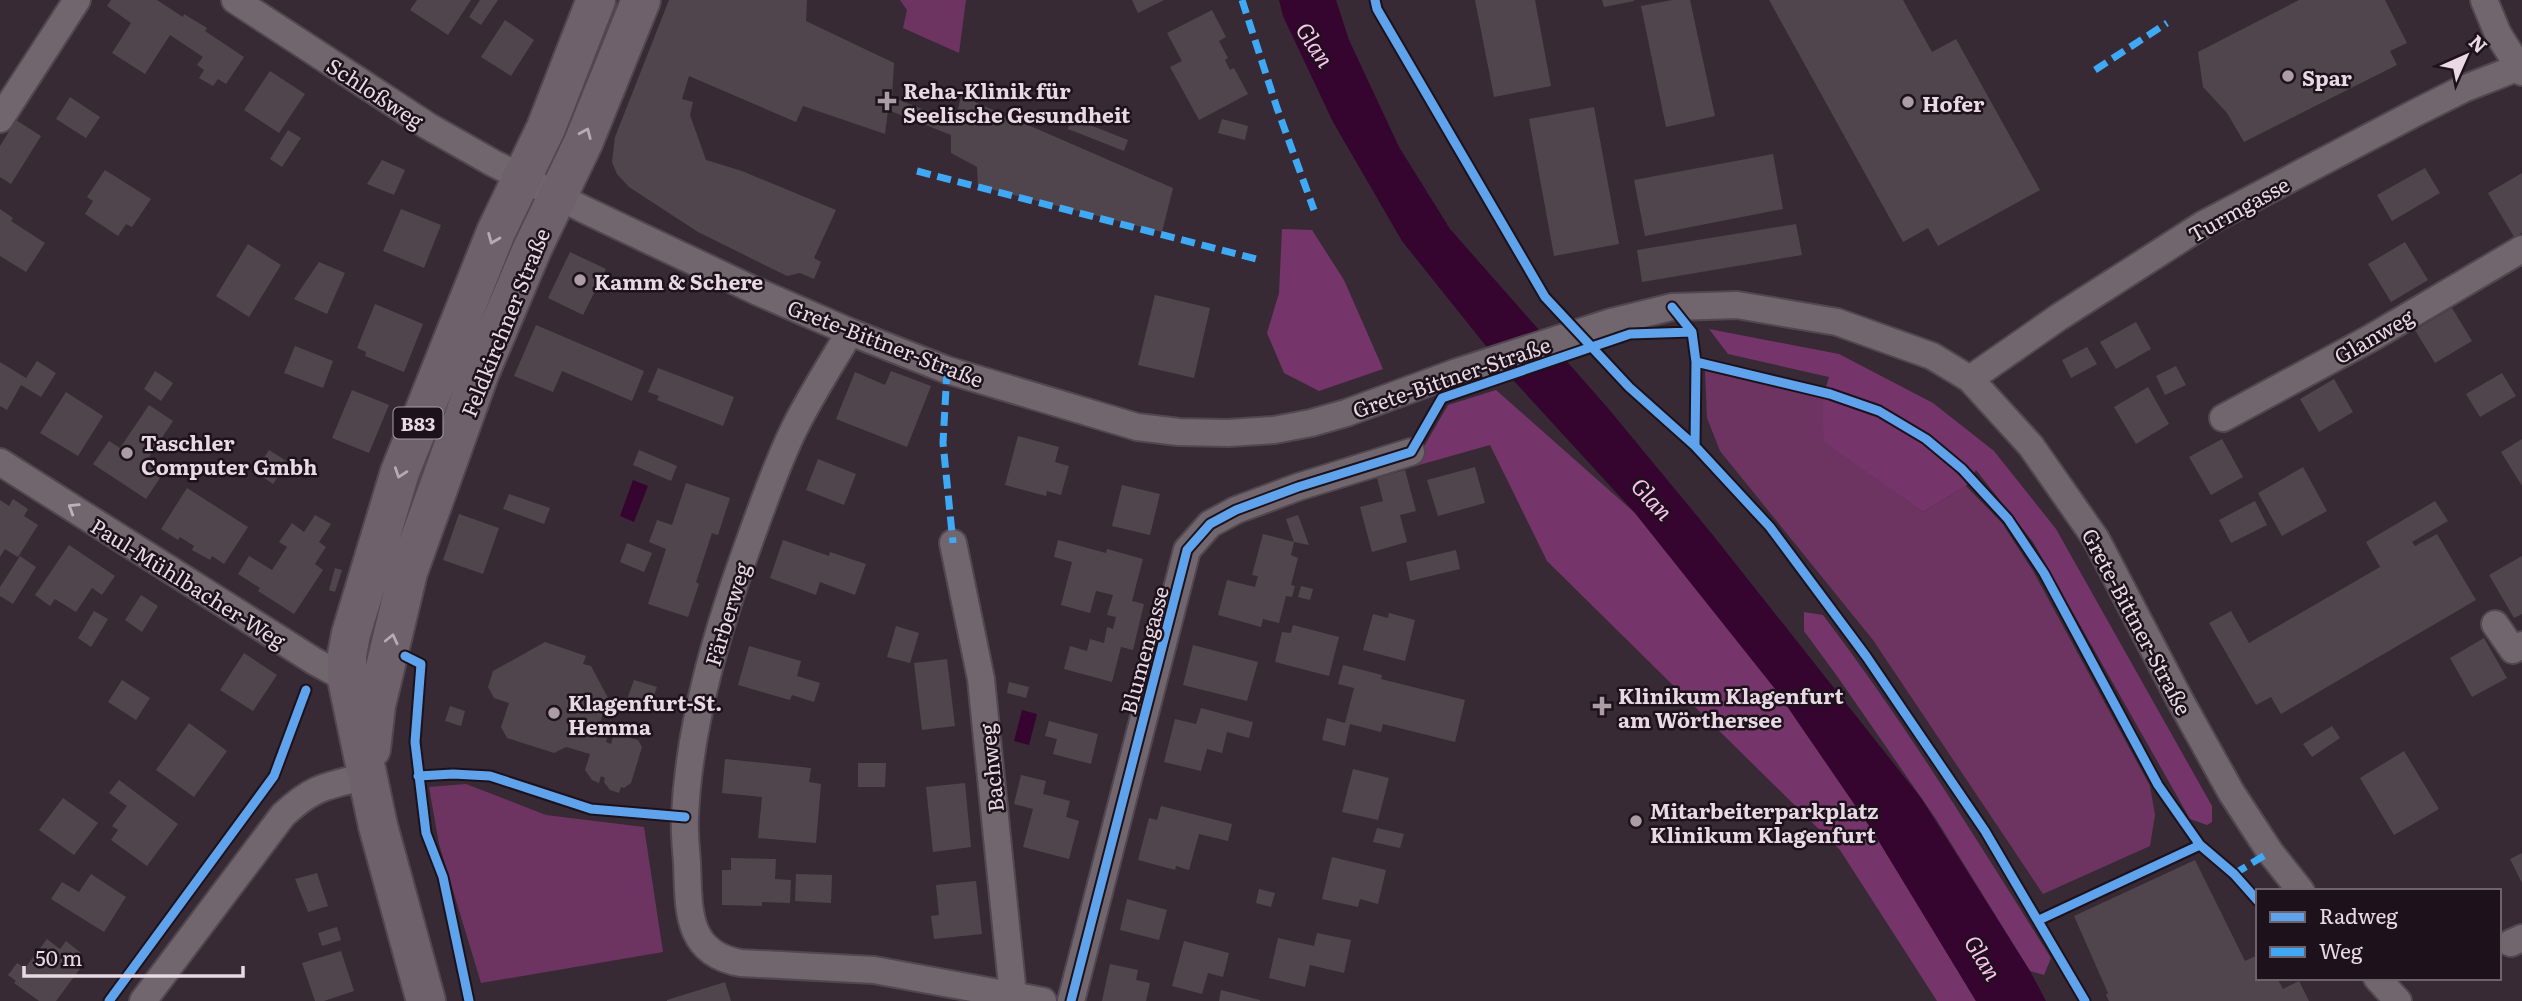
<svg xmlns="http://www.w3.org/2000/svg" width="2522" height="1001" viewBox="0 0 2522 1001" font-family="Literata,serif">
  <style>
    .green { fill: #6d3462 }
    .forest { fill: #75356a }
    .water { fill: #35042f }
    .building { fill: #50454d }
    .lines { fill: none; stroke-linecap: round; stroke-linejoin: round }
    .street-casing { stroke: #524750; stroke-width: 30 }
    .primary-casing { stroke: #524750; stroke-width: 42 }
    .street { stroke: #71666e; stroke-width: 26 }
    .primary { stroke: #6e616b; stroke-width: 38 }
    .quiet { stroke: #3fa9f5; stroke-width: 7; stroke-dasharray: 14 7; stroke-linecap: butt }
    .cycleway-casing { stroke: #1d121b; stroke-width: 13 }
    .cycleway { stroke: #60a3ed; stroke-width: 9 }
    .oneway { stroke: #b8a9b4 }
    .oneway2 { stroke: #bfb1bb }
    .poi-dot { fill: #ab9ca6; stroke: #1d121b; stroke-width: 2.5 }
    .labels { text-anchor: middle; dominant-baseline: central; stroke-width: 5; stroke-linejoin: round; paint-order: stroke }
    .shield { fill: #1d121b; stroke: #ac9da8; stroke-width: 2 }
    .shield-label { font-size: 19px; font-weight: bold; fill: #e9d9e4 }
    .poi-label { font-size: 21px; font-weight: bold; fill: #e9d9e4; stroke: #1d121b; text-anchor: start }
    .street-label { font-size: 21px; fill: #e9d9e4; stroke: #1d121b }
    .water-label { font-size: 23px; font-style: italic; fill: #fdbfef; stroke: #1d121b }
  </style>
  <rect width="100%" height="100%" fill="#372a34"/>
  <!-- green -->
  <path class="green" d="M900 0H966L959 53 903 28 907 10Z
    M1705 371 1822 398 1825 442 1923 512 1966 486 2002 523 2033 571 2150 786 2155 815 2150 846 2043 894 1873 640 1720 451 1707 418Z
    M466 784 546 815 644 827 663 952 481 983 439 844 429 787Z"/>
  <!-- forest -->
  <path class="forest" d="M1282 229 1312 230 1344 280 1383 369 1319 391 1284 373 1267 333 1279 293Z
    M1709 329 1839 354 1933 403 1994 451 2056 529 2212 806V822L2207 825 2190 819 2033 542 1976 470 1966 486 1923 512 1824 442 1822 400 1829 377 1728 354Z
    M1496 390 1635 513 1776 690 1872 830 1976 1001H1937L1840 850 1547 561 1490 445 1412 467 1448 405Z
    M1804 612 1823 615C1906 724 1978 842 2051 958L2044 975 2030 971 1936 819 1837 676 1804 631Z"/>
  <!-- water -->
  <path class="water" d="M1279 0H1336L1349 40 1399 147 1450 229 1607 407 1712 534 1921 798 2030 971 2046 1001H1976L1872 830 1776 690 1635 513 1514 381 1402 241 1333 122 1283 16Z
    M633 480 648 486 634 522 620 516Z
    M1022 710 1037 714 1029 745 1014 741Z"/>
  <!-- building -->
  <path class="building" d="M111 0H157L183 17 184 14 207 28 205 31 244 57 226 84 218 79 213 86 199 78 204 70 197 65 203 57 170 35 145 74 112 53 131 23 107 6Z
    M417 0H471L448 35 410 10Z
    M480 0H498L481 25 469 17Z
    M669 0H807L806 21 894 63 892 97 955 122 961 96 1173 188 1162 232 978 186 977 167 951 153V135L888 110 885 134 803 106 796 122 689 76 682 99 693 102 690 115 706 160 742 171 836 210 814 258 821 262 814 279 800 273 787 276 698 232 629 187 617 174 612 162 615 137Z
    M1132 0H1164L1138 13Z
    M1475 0H1535L1551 86 1494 97Z
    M1602 0H1634V1L1604 7Z
    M1672 0H1690L1715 116 1666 127 1641 6Z
    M1769 0H1903L1932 52 1956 39 2040 190 1938 246 1928 228 1903 242Z
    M2299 0H2385L2407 43 2390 51 2397 65 2244 142 2227 113 2203 87 2198 52Z
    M1212 10 1226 37 1219 41 1228 58 1225 60 1230 70 1234 68 1248 94 1199 120 1170 67 1182 61 1167 33Z
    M505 20 534 40 511 76 481 57Z
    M270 71 305 94 279 133 244 110Z
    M70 97 100 117 86 138 56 119Z
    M1594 107 1619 244 1554 256 1529 119Z
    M1072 118 1128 140 1124 151 1068 129Z
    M1222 119 1248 126 1245 140 1218 133Z
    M16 120 41 136 11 184 0 177V146Z
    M288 130 301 138 282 167 270 159Z
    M1773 154 1783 209 1645 236 1634 180Z
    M382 160 405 170 394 195 367 184Z
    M2425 168 2440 193 2392 221 2377 195Z
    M105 170 151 199 132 227 126 224 118 236 85 214 93 201 87 197Z
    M2522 173V233L2514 237 2488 193Z
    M0 209 13 218 11 221 45 243 26 272 0 256Z
    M401 209 441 225 424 268 383 251Z
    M1796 224 1802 255 1642 282 1637 250Z
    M2405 242 2428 280 2391 302 2368 264Z
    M248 244 281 265 249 317 216 296Z
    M570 252 606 269 583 315 548 298Z
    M319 262 345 273 327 314 294 299Z
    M1155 295 1210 308 1194 378 1138 365Z
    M375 304 423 324 404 372 365 356 366 352 357 348Z
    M2452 308 2472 341 2435 363 2415 330Z
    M2136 322 2151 349 2116 369 2100 342Z
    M536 325 644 371 632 401 562 371 553 392 514 376Z
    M295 346 333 361 323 388 284 373Z
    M2087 347 2097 364 2071 378 2062 360Z
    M37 361 56 373 41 397 21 385 7 410 0 406V362L26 378Z
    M2176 366 2186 385 2165 395 2156 376Z
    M658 368 734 397 723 426 657 400 659 396 648 392Z
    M155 371 173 383 161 401 144 389Z
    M891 371 931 386 907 447 836 419 855 372 885 385Z
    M2502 373 2516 396 2480 417 2466 394Z
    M2334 379 2353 412 2319 432 2300 399Z
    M2148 387 2169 424 2136 444 2114 407Z
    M352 390 389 405 369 453 332 438Z
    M66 392 103 416 78 456 40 433Z
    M149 405 173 421 149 457 166 469 146 499 93 464 109 441 120 448Z
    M1018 436 1059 447 1055 462 1069 466 1061 495 1047 491 1046 496 1005 485Z
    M2222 439 2243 477 2211 495 2189 457Z
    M2522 439V486L2501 452Z
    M269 450 288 462 273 484 255 472Z
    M639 450 677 466 671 481 633 465Z
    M818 459 856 474 844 505 806 490Z
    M1475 467 1485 503 1438 516 1427 480Z
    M2303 467 2327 511 2282 536 2258 493Z
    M1405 470 1416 511 1400 515 1407 542 1372 552 1360 507 1383 501 1377 478Z
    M686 483 730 498 718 535 712 533 696 582 699 584 688 617 648 604 666 549 649 542 657 520 672 525Z
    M1122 485 1160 494 1150 535 1112 526Z
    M187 488 248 527 224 564 212 556 210 560 192 550 194 546 180 537 178 540 161 529Z
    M509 494 550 508 544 524 503 509Z
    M13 499 28 509 24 516 38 525 18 557 5 549 0 557V500L9 506Z
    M2255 501 2267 525 2231 543 2219 520Z
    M2435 501 2448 521 2412 542 2415 546 2437 534 2476 600 2281 714 2271 697 2256 705 2209 623 2231 611 2249 643 2380 567 2366 542Z
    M459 514 499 528 483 574 443 560Z
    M315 515 331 524 319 542 326 547 315 564 323 570 294 614 258 591 260 588 238 574 249 556 272 570 287 547 279 542 292 523 304 532Z
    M1298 515 1309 545 1294 542 1286 519Z
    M1263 534 1294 542 1291 555 1298 558 1291 585 1295 586 1292 597 1286 596 1279 623 1263 619 1261 627 1218 615 1227 580 1255 587 1258 576 1252 575Z
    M783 540 829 556 830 552 866 564 855 595 820 582 816 595 770 578Z
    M1058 540 1106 553 1107 549 1143 559 1132 601 1144 604 1133 650 1121 647 1112 682 1064 669 1070 646 1087 651 1090 639 1104 643 1107 627 1113 629 1116 617 1107 615 1113 595 1096 591 1090 613 1061 605 1072 562 1054 557Z
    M627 543 652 553 644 572 620 562Z
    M69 545 115 576 102 595 92 588 76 612 55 599 50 606 35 595Z
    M1456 550 1460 569 1410 581 1406 562Z
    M20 556 36 567 13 604 0 596V587Z
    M2522 556V614L2514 618 2489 575Z
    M335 568 342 570 335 592 329 590Z
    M1301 586 1313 589 1310 600 1298 597Z
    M141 595 158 606 142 632 125 620Z
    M94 611 108 619 91 647 78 638Z
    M1389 613 1415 620 1405 661 1363 650 1373 614 1388 618Z
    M1293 625 1339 637 1329 676 1275 662 1282 632 1291 633Z
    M896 626 919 633 910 663 887 657Z
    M2484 638 2507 678 2472 697 2450 658Z
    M545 642 586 656 583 664 591 666 608 698 600 723 611 726 606 742 611 744 614 733 638 740 642 747 631 783 624 788 621 787 619 793 610 790 604 782 605 778 601 776 599 783 592 780 585 770 590 754 566 747 554 753 507 738 501 727 509 703 494 698 488 687 493 671Z
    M1193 645 1258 662 1247 701 1183 685Z
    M749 646 801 661 797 676 820 683 814 702 792 695 790 700 738 685Z
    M244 653 277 675 253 711 220 690Z
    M947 659 955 726 922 730 914 663Z
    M1343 665 1382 675 1381 679 1465 700 1455 742 1383 724 1381 732 1350 724 1345 746 1322 740 1327 718 1345 723 1354 688 1338 684Z
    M122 680 150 698 136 720 108 702Z
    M634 680 657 687 649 710 626 702Z
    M1009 682 1029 687 1026 698 1007 693Z
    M450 706 465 711 461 726 445 721Z
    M1201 708 1253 722 1249 738 1227 732 1222 753 1207 749 1201 771 1164 762 1175 719 1196 724Z
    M1049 721 1098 734 1091 764 1053 754 1057 739 1045 736Z
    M189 723 227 751 194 797 156 770Z
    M2332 726 2340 738 2312 757 2303 744Z
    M2404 751 2439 809 2394 835 2360 778Z
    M725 759 811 768 809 782 821 784 816 843 758 838 762 797 722 793Z
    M858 763H886L885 787H858Z
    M1353 769 1389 778 1378 820 1342 812Z
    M1021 775 1046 781 1043 794 1070 801 1066 817 1079 821 1069 859 1023 847 1033 809 1014 804Z
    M119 780 178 824 147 866 111 840 118 830 112 826 127 806 109 793Z
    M965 783 971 847 933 852 926 787Z
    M63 798 98 823 74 855 39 830Z
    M1161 806 1232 824 1228 841 1199 834 1189 870 1176 866 1175 870 1138 860 1149 818 1157 820Z
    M1377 828 1404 834 1400 848 1373 842Z
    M2522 853V883L2510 859Z
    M1332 857 1386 870 1378 904 1360 899 1358 907 1322 899Z
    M731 858 776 859 775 879 791 880 790 903 762 902V906L722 905V870H731Z
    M2195 860 2245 961 2258 955V978H2277L2283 989 2299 981 2309 1001H2109L2106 995 2108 993 2074 916Z
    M317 873 328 906 308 912 295 879Z
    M91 874 126 897 104 932 51 899 62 882 79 892Z
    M796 874 832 875 831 903 795 901Z
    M976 881 982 934 934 939 931 916 939 915 936 885Z
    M1259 889 1275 893 1271 907 1256 903Z
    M1127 899 1167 910 1159 940 1120 930Z
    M337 927 341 940 322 946 318 933Z
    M1317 933 1351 940 1344 973 1310 965 1305 987 1269 978 1278 938 1314 946Z
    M47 939 60 949 66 941 81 953 76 961 82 966 56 1001H39L14 983 16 981 8 975 17 963 25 968Z
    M1184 941 1229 953 1223 977 1208 973 1202 994 1172 986Z
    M341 951 354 991 324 1001H315L302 963Z
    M1110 964 1138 970 1136 980 1150 983 1146 1001H1102Z
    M725 982 731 1001H667V1000Z
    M1221 990 1260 1000V1001H1219Z"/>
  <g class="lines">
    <!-- street casing -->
    <g class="street-casing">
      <path id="street" d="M235 0 428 126 493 163 585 210 756 291 850 332 947 370 1137 427 1179 432 1228 433 1274 430 1311 423 1346 413 1457 372 1611 322 1672 307 1737 305 1837 322 1932 356 1970 379 2031 446 2096 539 2180 700 2231 792 2270 852 2301 891
        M2484 0 2498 34 2522 72
        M0 119 77 0
        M850 332C831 364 811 395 794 429 777 464 764 501 751 537 719 624 689 723 685 816 684 831 686 848 687 863 689 909 685 953 741 963L874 970 1043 1001
        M1970 379 2059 317 2204 224 2417 112 2463 89 2522 66
        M2223 418 2371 338 2522 249
        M0 462 314 661 347 679 357 688
        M953 543 981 679 1013 995
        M2495 624 2513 650 2522 645
        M2511 943 2522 938
        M2377 978 2398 1001
        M143 1001 283 815C314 786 327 786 367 776
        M1071 1001 1187 550 1210 524 1236 510 1298 487 1411 452"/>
    </g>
    <!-- primary casing -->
    <g class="primary-casing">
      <path id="primary" d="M371 749 376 705 408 572 480 372 532 249 583 143 641 0
        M426 1001 378 826 347 679V655L351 634 400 472 496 232 546 128 596 0"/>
    </g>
    <!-- street -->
    <use href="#street" class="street"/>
    <!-- primary -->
    <use href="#primary" class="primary"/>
    <!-- quiet -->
    <path class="quiet" d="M1242 0 1277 108 1314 210
      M2095 70 2167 23
      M917 171 1256 259
      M947 370 943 443 953 543
      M2234 874 2270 852"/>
    <!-- cycleway casing -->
    <g class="cycleway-casing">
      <path id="cycleway" d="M1375 0 1377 9 1545 297 1629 387 1695 446 1770 527 1866 656 1985 831 2085 1001
        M1672 307 1692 332 1696 362 1695 446
        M1696 362 1830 394 1879 411 1926 439 1962 469 2008 519 2044 573 2158 785 2200 845 2234 874 2258 901
        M405 656 421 664 415 742 426 833 443 877 469 1001
        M418 776 453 774 490 776 591 809 685 817
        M2039 920 2200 845
        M109 1001 274 776 306 690
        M1071 1001 1187 550 1210 524 1236 510 1298 487 1411 452 1442 398 1630 334 1692 332"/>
    </g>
    <!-- cycleway -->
    <use href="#cycleway" class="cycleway"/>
  </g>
  <!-- one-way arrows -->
  <defs><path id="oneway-chevron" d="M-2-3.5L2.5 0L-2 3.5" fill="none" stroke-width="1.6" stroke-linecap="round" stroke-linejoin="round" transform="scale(1.75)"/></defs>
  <g class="oneway">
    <use href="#oneway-chevron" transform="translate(586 133) rotate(-67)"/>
    <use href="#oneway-chevron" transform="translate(493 239) rotate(112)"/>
    <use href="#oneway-chevron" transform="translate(400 473) rotate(109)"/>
    <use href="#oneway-chevron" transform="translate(392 639) rotate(-77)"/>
  </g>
  <use class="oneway2" href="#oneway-chevron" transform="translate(73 508) rotate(-148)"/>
  <!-- markers -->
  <g class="poi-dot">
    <circle cx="2288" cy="76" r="7"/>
    <path d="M883.5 90.5h7v7h7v7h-7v7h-7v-7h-7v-7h7z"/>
    <circle cx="1908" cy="102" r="7"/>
    <circle cx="580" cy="280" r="7"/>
    <circle cx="127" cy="453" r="7"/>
    <path d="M1598.5 695.5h7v7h7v7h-7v7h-7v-7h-7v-7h7z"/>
    <circle cx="554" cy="713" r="7"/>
    <circle cx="1636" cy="821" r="7"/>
  </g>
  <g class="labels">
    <!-- shield labels -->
    <rect class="shield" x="393.5" y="407.5" width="49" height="31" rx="5"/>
    <g class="shield-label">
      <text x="418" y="423">B83</text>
    </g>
    <!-- poi labels -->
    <g class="poi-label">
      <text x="2302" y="76">Spar</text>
      <text x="903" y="89">Reha-Klinik für<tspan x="903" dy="24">Seelische Gesundheit</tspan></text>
      <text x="1922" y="102">Hofer</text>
      <text x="594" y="280">Kamm &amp; Schere</text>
      <text x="141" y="441">Taschler<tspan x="141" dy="24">Computer Gmbh</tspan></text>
      <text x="1618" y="694">Klinikum Klagenfurt<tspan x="1618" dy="24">am Wörthersee</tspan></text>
      <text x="568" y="701">Klagenfurt-St.<tspan x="568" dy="24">Hemma</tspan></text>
      <text x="1650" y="809">Mitarbeiterparkplatz<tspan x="1650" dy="24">Klinikum Klagenfurt</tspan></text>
    </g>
    <!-- street labels -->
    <g class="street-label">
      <text transform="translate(376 92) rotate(33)">Schloßweg</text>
      <text transform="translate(2238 208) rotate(-29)">Turmgasse</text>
      <text transform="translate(504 322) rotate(-68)">Feldkirchner Straße</text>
      <text transform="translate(2373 335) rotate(-30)">Glanweg</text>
      <text transform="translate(886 342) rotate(21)">Grete-Bittner-Straße</text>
      <text transform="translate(1451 376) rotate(-19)">Grete-Bittner-Straße</text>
      <text transform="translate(189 582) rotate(32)">Paul-Mühlbacher-Weg</text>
      <text transform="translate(726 614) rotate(-73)">Färberweg</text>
      <text transform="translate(2138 621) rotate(62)">Grete-Bittner-Straße</text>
      <text transform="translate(1143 650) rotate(-75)">Blumengasse</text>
      <text transform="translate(990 768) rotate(-96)">Bachweg</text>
    </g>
    <!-- water labels -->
    <g class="water-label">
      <text transform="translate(1316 44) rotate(57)">Glan</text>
      <text transform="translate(1653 498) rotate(47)">Glan</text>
      <text transform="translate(1984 957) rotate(59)">Glan</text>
    </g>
  </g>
  <!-- legend -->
  <rect x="2256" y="889" width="245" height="91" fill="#1d121b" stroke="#6f626b" stroke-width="2"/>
  <rect x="2270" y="912" width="35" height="10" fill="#60a3ed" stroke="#6f626b" stroke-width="2"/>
  <text x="2319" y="924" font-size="21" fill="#e9d9e4">Radweg</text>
  <rect x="2270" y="947" width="35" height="10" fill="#3fa9f5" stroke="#6f626b" stroke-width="2"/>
  <text x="2319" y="959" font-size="21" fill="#e9d9e4">Weg</text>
  <!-- north arrow -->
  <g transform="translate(2466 56) rotate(45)" stroke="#1d121b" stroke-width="5" paint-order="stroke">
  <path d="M0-5L12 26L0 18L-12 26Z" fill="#e9d9e4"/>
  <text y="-10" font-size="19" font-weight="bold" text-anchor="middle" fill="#e9d9e4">N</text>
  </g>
  <!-- scale -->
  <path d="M24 966v10h219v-10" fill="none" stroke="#e9d9e4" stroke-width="3.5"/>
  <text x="35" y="966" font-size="21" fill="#e9d9e4" stroke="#1d121b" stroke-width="5" paint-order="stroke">50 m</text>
</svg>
